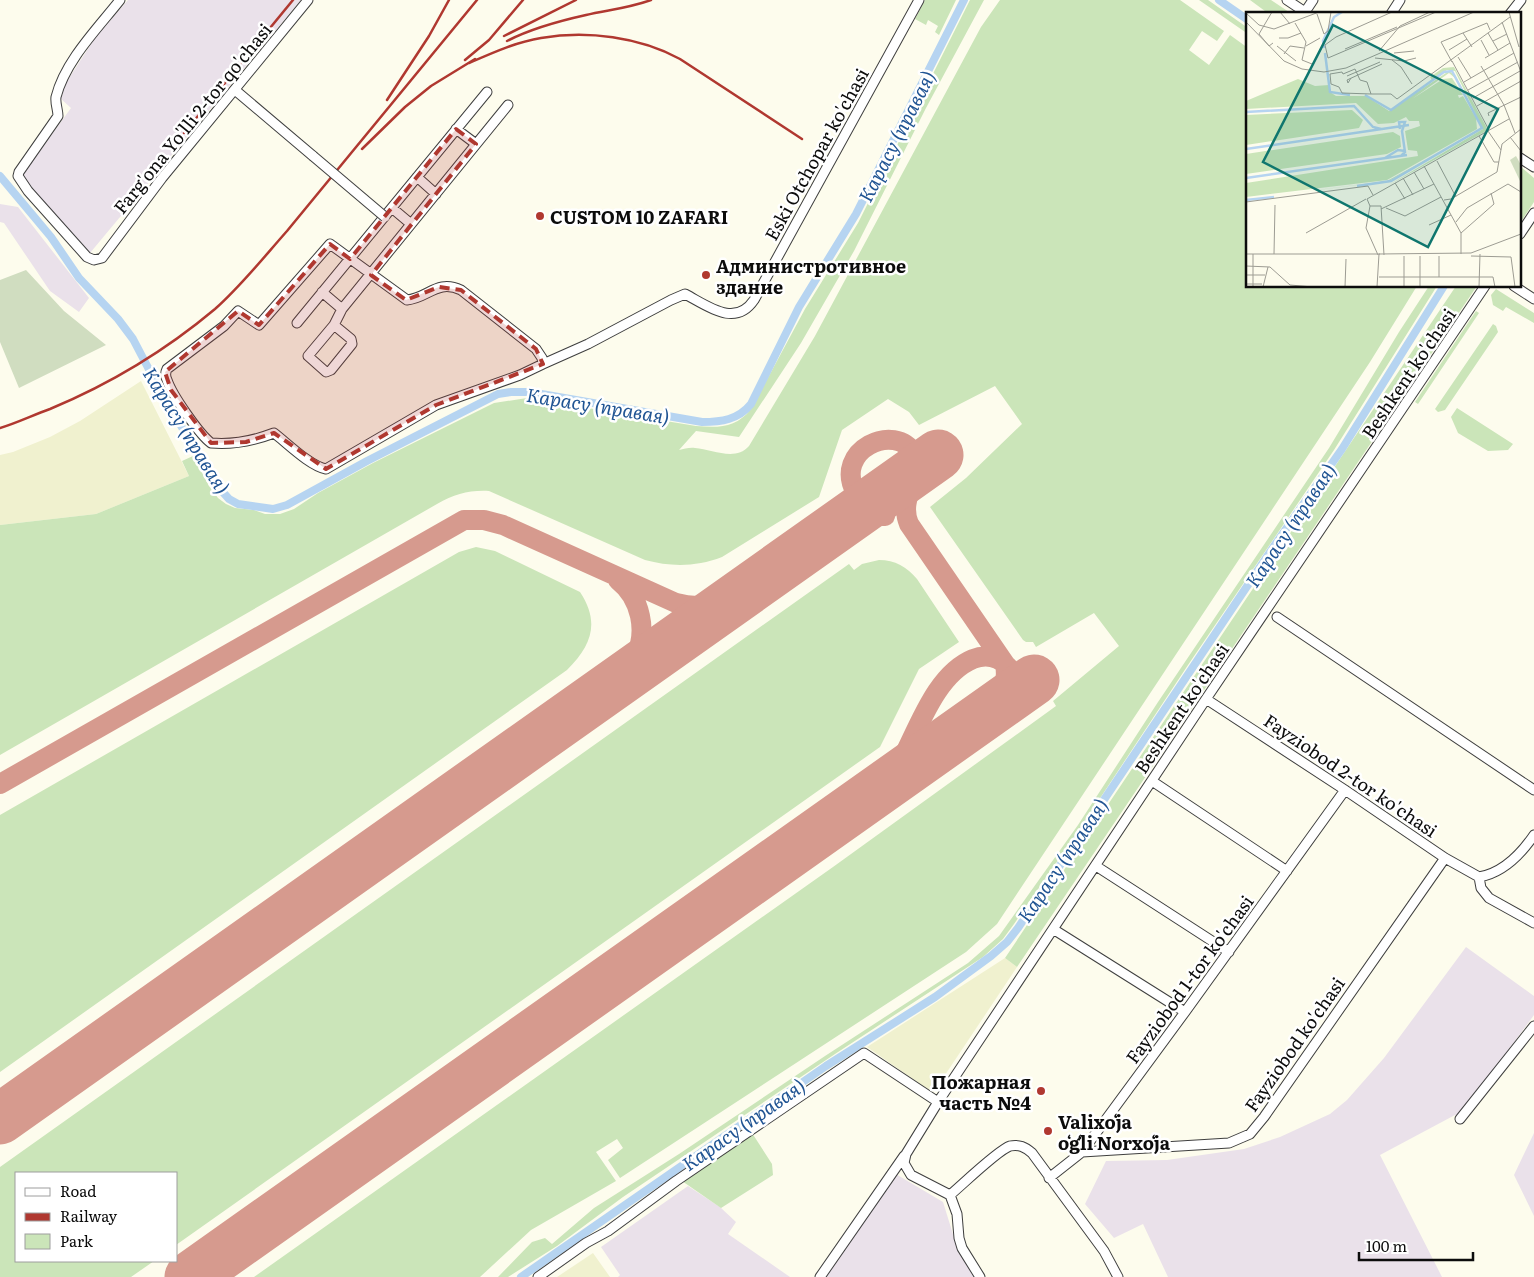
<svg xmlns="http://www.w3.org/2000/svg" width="1534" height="1277" viewBox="0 0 1534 1277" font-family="Literata,serif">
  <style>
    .industrial { fill: #eae1ea }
    .farmland { fill: #f0f1cf }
    .green { fill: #cbe5b9 }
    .cemetery { fill: #d0ddc0 }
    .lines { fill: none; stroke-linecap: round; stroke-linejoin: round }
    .canal { stroke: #b6d4f1; stroke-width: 8 }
    .taxiway { stroke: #d69a8e; stroke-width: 20 }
    .runway { stroke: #d69a8e; stroke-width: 51 }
    .minor-casing { stroke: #3f3f3f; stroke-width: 11 }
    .minor { stroke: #fff; stroke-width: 9 }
    .rail { stroke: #b03830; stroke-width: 2.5 }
    .minor-bridge-casing { stroke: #3f3f3f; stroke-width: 11; stroke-linecap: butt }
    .minor-bridge { stroke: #fff; stroke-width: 9 }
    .marked { fill: #b03830; fill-opacity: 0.2; stroke: #b03830; stroke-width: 4; stroke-dasharray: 10 6; stroke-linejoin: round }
    .poi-dot { fill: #b03830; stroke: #fff; stroke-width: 2 }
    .labels { text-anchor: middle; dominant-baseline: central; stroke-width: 5; stroke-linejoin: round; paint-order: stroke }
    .street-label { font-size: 18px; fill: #0c0c0c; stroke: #fff }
    .poi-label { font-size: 18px; font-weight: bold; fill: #0c0c0c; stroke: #fff; text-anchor: start }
    .water-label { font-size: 19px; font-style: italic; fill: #205493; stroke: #fff }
    .inset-river { fill: none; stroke: #b6d4f1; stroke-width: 2.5 }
    .inset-road { fill: none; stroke: #9d9c93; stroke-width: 1 }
    .view { fill: #0f766e; fill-opacity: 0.15; stroke: #0f766e; stroke-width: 2.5 }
    .inset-edge { fill: none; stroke: #0c0c0c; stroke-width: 2.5 }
  </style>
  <rect width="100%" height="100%" fill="#fdfced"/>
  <!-- industrial -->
  <path class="industrial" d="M128 0H301L90 253 21 177 71 108 60 98 63 94 60 92 95 38Z
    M0 204 18 207 89 298 79 312 50 291 4 223 0 222Z
    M1466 947 1534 996V1015L1460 1116 1455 1115 1380 1155 1442 1277H1168L1143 1224 1114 1238 1085 1204 1106 1161 1167 1160 1244 1149 1280 1137 1330 1114 1347 1100 1384 1058Z
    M1534 1133V1216L1514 1175Z
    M889 1170 943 1202 957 1247 977 1277H818Z
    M688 1186 720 1207 736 1222 728 1234 790 1277H618L620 1275 601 1247Z"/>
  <!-- farmland -->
  <path class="farmland" d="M141 381 189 476 96 514 0 525V455L13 452 50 437 80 421Z
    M1005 958 1017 967 933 1093 867 1047Z
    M593 1253 610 1277H557Z"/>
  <!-- green -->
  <path class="green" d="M925 0H956L939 35 935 32 938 26 928 20 926 25 915 19Z
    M970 0H984L926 108 854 251 801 343 739 437 696 431 679 450C684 449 690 447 695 448 712 449 735 462 749 446L815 336 981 27 1000 0H1180L1224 31 1217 41 1202 31 1189 50 1209 65 1230 35 1248 48V286H1417L1370 362 997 924 966 952 620 1178 608 1160 623 1148 617 1139 596 1152 616 1181 531 1230 480 1277H254L833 867 1056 706 1053 701 1119 646 1094 613 1036 647 1033 642H1026L1023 640 930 507 966 478 1022 424 995 386 919 425 909 412 888 399 842 430 819 497 722 557C696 567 671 567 645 560L489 491C469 490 455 494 437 504L0 755V525L96 514 189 476 182 461 193 456 209 486 218 498 226 504 235 508 254 510 265 514H280L294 509 318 493 373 463 494 403 527 398 696 426C719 428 736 428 751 409L805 309 858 223Z
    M1199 0H1208L1248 28V34Z
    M1250 0H1271L1292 14H1269Z
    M1520 166 1534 178V202L1520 223Z
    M1429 286H1437L1334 450 1188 665 1081 827 1014 924 1003 939 983 957 835 1054 623 1197 557 1246 508 1277H498L532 1242 545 1238 552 1244 594 1208 679 1154 825 1056 968 963 999 936 1078 825 1158 702 1329 448 1399 332Z
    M1456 286H1477L1017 967 1005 958Z
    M1496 289 1534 313V323L1506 307 1503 311 1493 305 1491 295Z
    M1476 311 1479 313 1418 404 1415 402Z
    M1493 324 1496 326 1498 332 1445 410 1438 412 1435 409Z
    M1457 408 1513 444 1508 450 1488 451 1458 433 1451 417Z
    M476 547 495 551 580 592C600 622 592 645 567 670L0 1072V815L459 552Z
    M879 560C895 560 907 567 917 579L959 642 919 669 880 747 176 1245V1173H16V1261H154L131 1277H0V1167L849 564 854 570 862 564Z
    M752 1133 772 1164 773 1175 721 1208 682 1181Z"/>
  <!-- cemetery -->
  <path class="cemetery" d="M26 270 64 311 106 345 19 388 0 342V280Z"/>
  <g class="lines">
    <!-- canal -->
    <path class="canal" d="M1219 0 1248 20
      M0 176 51 237 79 278 118 319 133 339 165 400 220 489 229 499 238 504 273 509 287 505 367 461 498 394 511 392H530L702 422C721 422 738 420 751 404L799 307 856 214 964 0
      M521 1277 826 1066 935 997 991 956 1007 942 1018 928 1274 546 1342 449 1444 286"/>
    <!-- taxiway -->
    <path class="taxiway" d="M881 516C871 510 862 503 856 493 832 450 896 421 914 454 926 475 897 496 909 524L1005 664C1008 681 1004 695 993 709
      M832 530C848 520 865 512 885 516
      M616 683C623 675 631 668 635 658 648 632 641 598 618 580
      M970 725 998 718 1010 709
      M0 784 464 520H484L503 525 676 603C702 610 723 604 746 591
      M881 788C886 784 891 779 894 774 916 738 932 676 973 659 986 654 999 657 1008 667"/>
    <!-- runway -->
    <path class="runway" d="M0 1119 938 455
      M190 1277 1034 680"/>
    <!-- minor casing -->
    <g class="minor-casing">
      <path id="minor" d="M120 0C98 28 65 61 56 97 55 103 58 110 58 116L19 172 18 176 28 191 87 257 94 260 102 258 162 178 308 0
        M1287 0 1308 14
        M1305 12 1313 0
        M1391 14 1400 0
        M1510 14 1521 0
        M235 90 313 156
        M456 129 476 144
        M1520 158 1534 167
        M417 177 436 194
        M392 208 411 224
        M1520 234 1534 213
        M1514 286 1534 299
        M322 292 342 309
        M297 323 487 92
        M334 325 351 339 352 344 331 370 326 372 308 356 334 325 342 309 508 105
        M543 364 520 375 436 405 326 469C310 466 287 443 274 433 253 441 233 445 211 443 199 434 172 395 167 380 165 376 165 373 167 369L224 326 238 311 259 325 330 244 407 300C428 298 437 279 461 290L536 349 542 358 543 364 588 344 671 300 685 294C708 306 735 328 754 300L919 0
        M1277 617 1534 790
        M1206 699 1345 790 1445 858 1479 877
        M1152 781 1287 871
        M1096 866 1229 952
        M1479 877 1481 888 1489 898 1534 923
        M1479 877C1502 873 1521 854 1534 835
        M1053 929 1185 1012
        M1460 1119 1534 1026
        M1082 1152 1229 1143 1250 1134 1264 1117 1445 858
        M1049 1178 1082 1152 1185 1012 1345 790
        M950 1195 957 1214 959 1238 962 1248 980 1277
        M538 1277 586 1243 608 1231 676 1181 864 1053 938 1102
        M820 1277 904 1156
        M1118 1277 1104 1251 1032 1153C1025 1147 1019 1144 1010 1146 998 1150 962 1185 950 1195L911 1175 904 1163 906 1154 938 1102 1206 699 1485 286"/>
    </g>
    <!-- minor -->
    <use href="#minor" class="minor"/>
    <!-- rail -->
    <path class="rail" d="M504 36 576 0
      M507 41C532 28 559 21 586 15 608 10 629 8 651 0
      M465 60 489 40 523 0
      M469 63C492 53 516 42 541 38 587 30 640 37 680 59L802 139
      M387 100 429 36 449 0
      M184 133 293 0
      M362 149 405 107 431 86 475 59
      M0 428C17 423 33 415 50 409 110 384 165 351 215 309 241 286 264 257 287 231L477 0"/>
    <!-- minor-bridge casing -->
    <g class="minor-bridge-casing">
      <path id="minor-bridge" d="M313 156 385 217"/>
    </g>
    <!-- minor-bridge -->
    <use href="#minor-bridge" class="minor-bridge"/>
  </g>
  <!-- marked area -->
  <path class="marked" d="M456 129 476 144 371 275 406 300 439 287 461 290 536 349 543 364 436 405 326 469 274 433 246 442 211 443 171 390 165 372 238 311 259 325 330 244 350 259Z"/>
  <!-- markers -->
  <g class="poi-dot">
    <circle cx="540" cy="216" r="5"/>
    <circle cx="706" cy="275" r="5"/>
    <circle cx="1041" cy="1091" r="5"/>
    <circle cx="1048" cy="1131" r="5"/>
  </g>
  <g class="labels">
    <!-- street labels -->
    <g class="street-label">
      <text transform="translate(192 118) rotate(-51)">Farg'ona Yo'lli 2-tor qo'chasi</text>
      <text transform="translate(816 154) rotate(-61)">Eski Otchopar ko'chasi</text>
      <text transform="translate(1408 373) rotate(-56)">Beshkent ko'chasi</text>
      <text transform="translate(1181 708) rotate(-56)">Beshkent ko'chasi</text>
      <text transform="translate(1351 775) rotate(34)">Fayziobod 2-tor ko'chasi</text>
      <text transform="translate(1189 979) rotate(-54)">Fayziobod 1-tor ko'chasi</text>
      <text transform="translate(1294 1044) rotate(-55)">Fayziobod ko'chasi</text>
    </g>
    <!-- poi labels -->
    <g class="poi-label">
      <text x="550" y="216">CUSTOM 10 ZAFARI</text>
      <text x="716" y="265">Администротивное<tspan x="716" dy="21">здание</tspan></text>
      <text x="1031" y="1081" text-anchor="end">Пожарная<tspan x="1031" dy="21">часть №4</tspan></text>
      <text x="1058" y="1121">Valixoʻja<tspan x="1058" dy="21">oʻgʻli Norxoʻja</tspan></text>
    </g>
    <!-- water labels -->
    <g class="water-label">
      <text transform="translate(896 136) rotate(-63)">Карасу (правая)</text>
      <text transform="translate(598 405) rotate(9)">Карасу (правая)</text>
      <text transform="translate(187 430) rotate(58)">Карасу (правая)</text>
      <text transform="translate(1290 525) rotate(-56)">Карасу (правая)</text>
      <text transform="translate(1062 860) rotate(-56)">Карасу (правая)</text>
      <text transform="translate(743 1124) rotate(-35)">Карасу (правая)</text>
    </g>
  </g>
  <!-- overview -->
  <g transform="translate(1246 12)">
    <rect width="275" height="275" fill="#fdfced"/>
    <path d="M208 55 242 118 143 173 237 117 209 59 201 58 186 68 184 65 197 56ZM203 59 209 63 235 112V116L233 119 143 169 0 187 141 169 205 134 234 117 235 114 209 66 203 61 166 87 197 67 206 66 217 83H212L213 86 217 84 230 106 231 117 141 168 0 185V171L172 144 171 139 162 138 159 119 174 114 173 109H163L160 105 148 111 132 112 110 91 0 97V89L52 67 69 74 83 73 84 80 90 84H120L143 99ZM106 98 117 108 113 116 0 133V103ZM147 120 154 124 155 135 141 142 0 162V142Z" fill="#cbe5b9"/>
    <path d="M270 144 275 153 274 169 264 148Z" fill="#d0ddc0"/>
    <path class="inset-river" d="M78 36 77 29 88 5 96 0M79 41 84 80 104 83M0 100 108 94 127 115 135 117M154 117 153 110H159L156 119 159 140 155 144M0 137 163 113M139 146 152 138 159 139M0 166 161 143M111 174 145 169 236 116 206 59 198 60 145 98 119 83M0 188 28 185"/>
    <path class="inset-road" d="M26 0 13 22 23 34 27 31M34 0 44 12M146 0 90 25 79 33 82 46 190 0M263 0 273 35M0 1 13 13 28 17 73 0M71 2 78 22 82 19 85 0M0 10 38 49 56 57 78 60 100 56 228 0M256 10 275 60M49 11 60 30 56 48 66 52M217 21 226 35M242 21 252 38M33 26H42L55 21M235 28 243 43M247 29 261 22M31 34 50 49M60 34 74 26M99 37 151 15M203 38 221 27M133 39 154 14 184 0M148 41 168 39M38 42 44 34 58 36M212 45 225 66M129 46 158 49 170 46M239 46 264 31M146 48 155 55 166 72M206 49 243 118M206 50 195 30 241 11 244 18M235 54 258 93 269 121M101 64 134 50M105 66 102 71 101 68 136 52M218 70 268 41M222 78 272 50M125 82 96 81 93 75 85 72 84 62 96 60 97 62 109 57 114 68 121 70 125 82H145L151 87 264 5M227 86 274 59M231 94 275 69M243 104 242 101 275 85M242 119 255 138M233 124 248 150H253M264 125 275 139M191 149 210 185M178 154 215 221M168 160 178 177M157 166 167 183M149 171 159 187M198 188 205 187 251 160 256 132 275 117M0 190 122 174 127 183M124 194 120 216 132 243M140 196 159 204 195 185M135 197 188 172M210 210 221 196 262 172 275 180M183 213 205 203M60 221 120 187M215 221 248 192 245 181M0 242H134M28 242 29 193M215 242V221M138 243 135 194H124L121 187 263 107M193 244V265M225 244 265 245 269 275M0 254 24 255M24 255 44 273 67 275M0 263H19M133 265H247L249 275M0 272H16M7 275V242M17 275 22 255M99 275 100 247M131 275 133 242 225 241 275 222M158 275V244M174 275V244M233 275 234 242"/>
    <path class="view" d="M87 13 252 97 182 235 17 150Z"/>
    <rect width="275" height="275" class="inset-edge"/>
  </g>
  <!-- legend -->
  <rect x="15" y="1172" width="162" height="90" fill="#ffffff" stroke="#9e9e9e"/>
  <rect x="25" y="1188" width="25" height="8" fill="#ffffff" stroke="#9e9e9e"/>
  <text x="60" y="1197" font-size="15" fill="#0c0c0c">Road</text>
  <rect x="25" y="1213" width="25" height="8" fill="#b03830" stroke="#9e9e9e"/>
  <text x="60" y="1222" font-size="15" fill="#0c0c0c">Railway</text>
  <rect x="25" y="1234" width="25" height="15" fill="#cbe5b9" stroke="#9e9e9e"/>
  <text x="60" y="1247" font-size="15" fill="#0c0c0c">Park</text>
  <!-- scale -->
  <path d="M1359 1252v8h114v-8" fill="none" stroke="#0c0c0c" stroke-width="2.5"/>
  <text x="1366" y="1252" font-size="15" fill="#0c0c0c" stroke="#ffffff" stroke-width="4" paint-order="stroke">100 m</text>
</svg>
